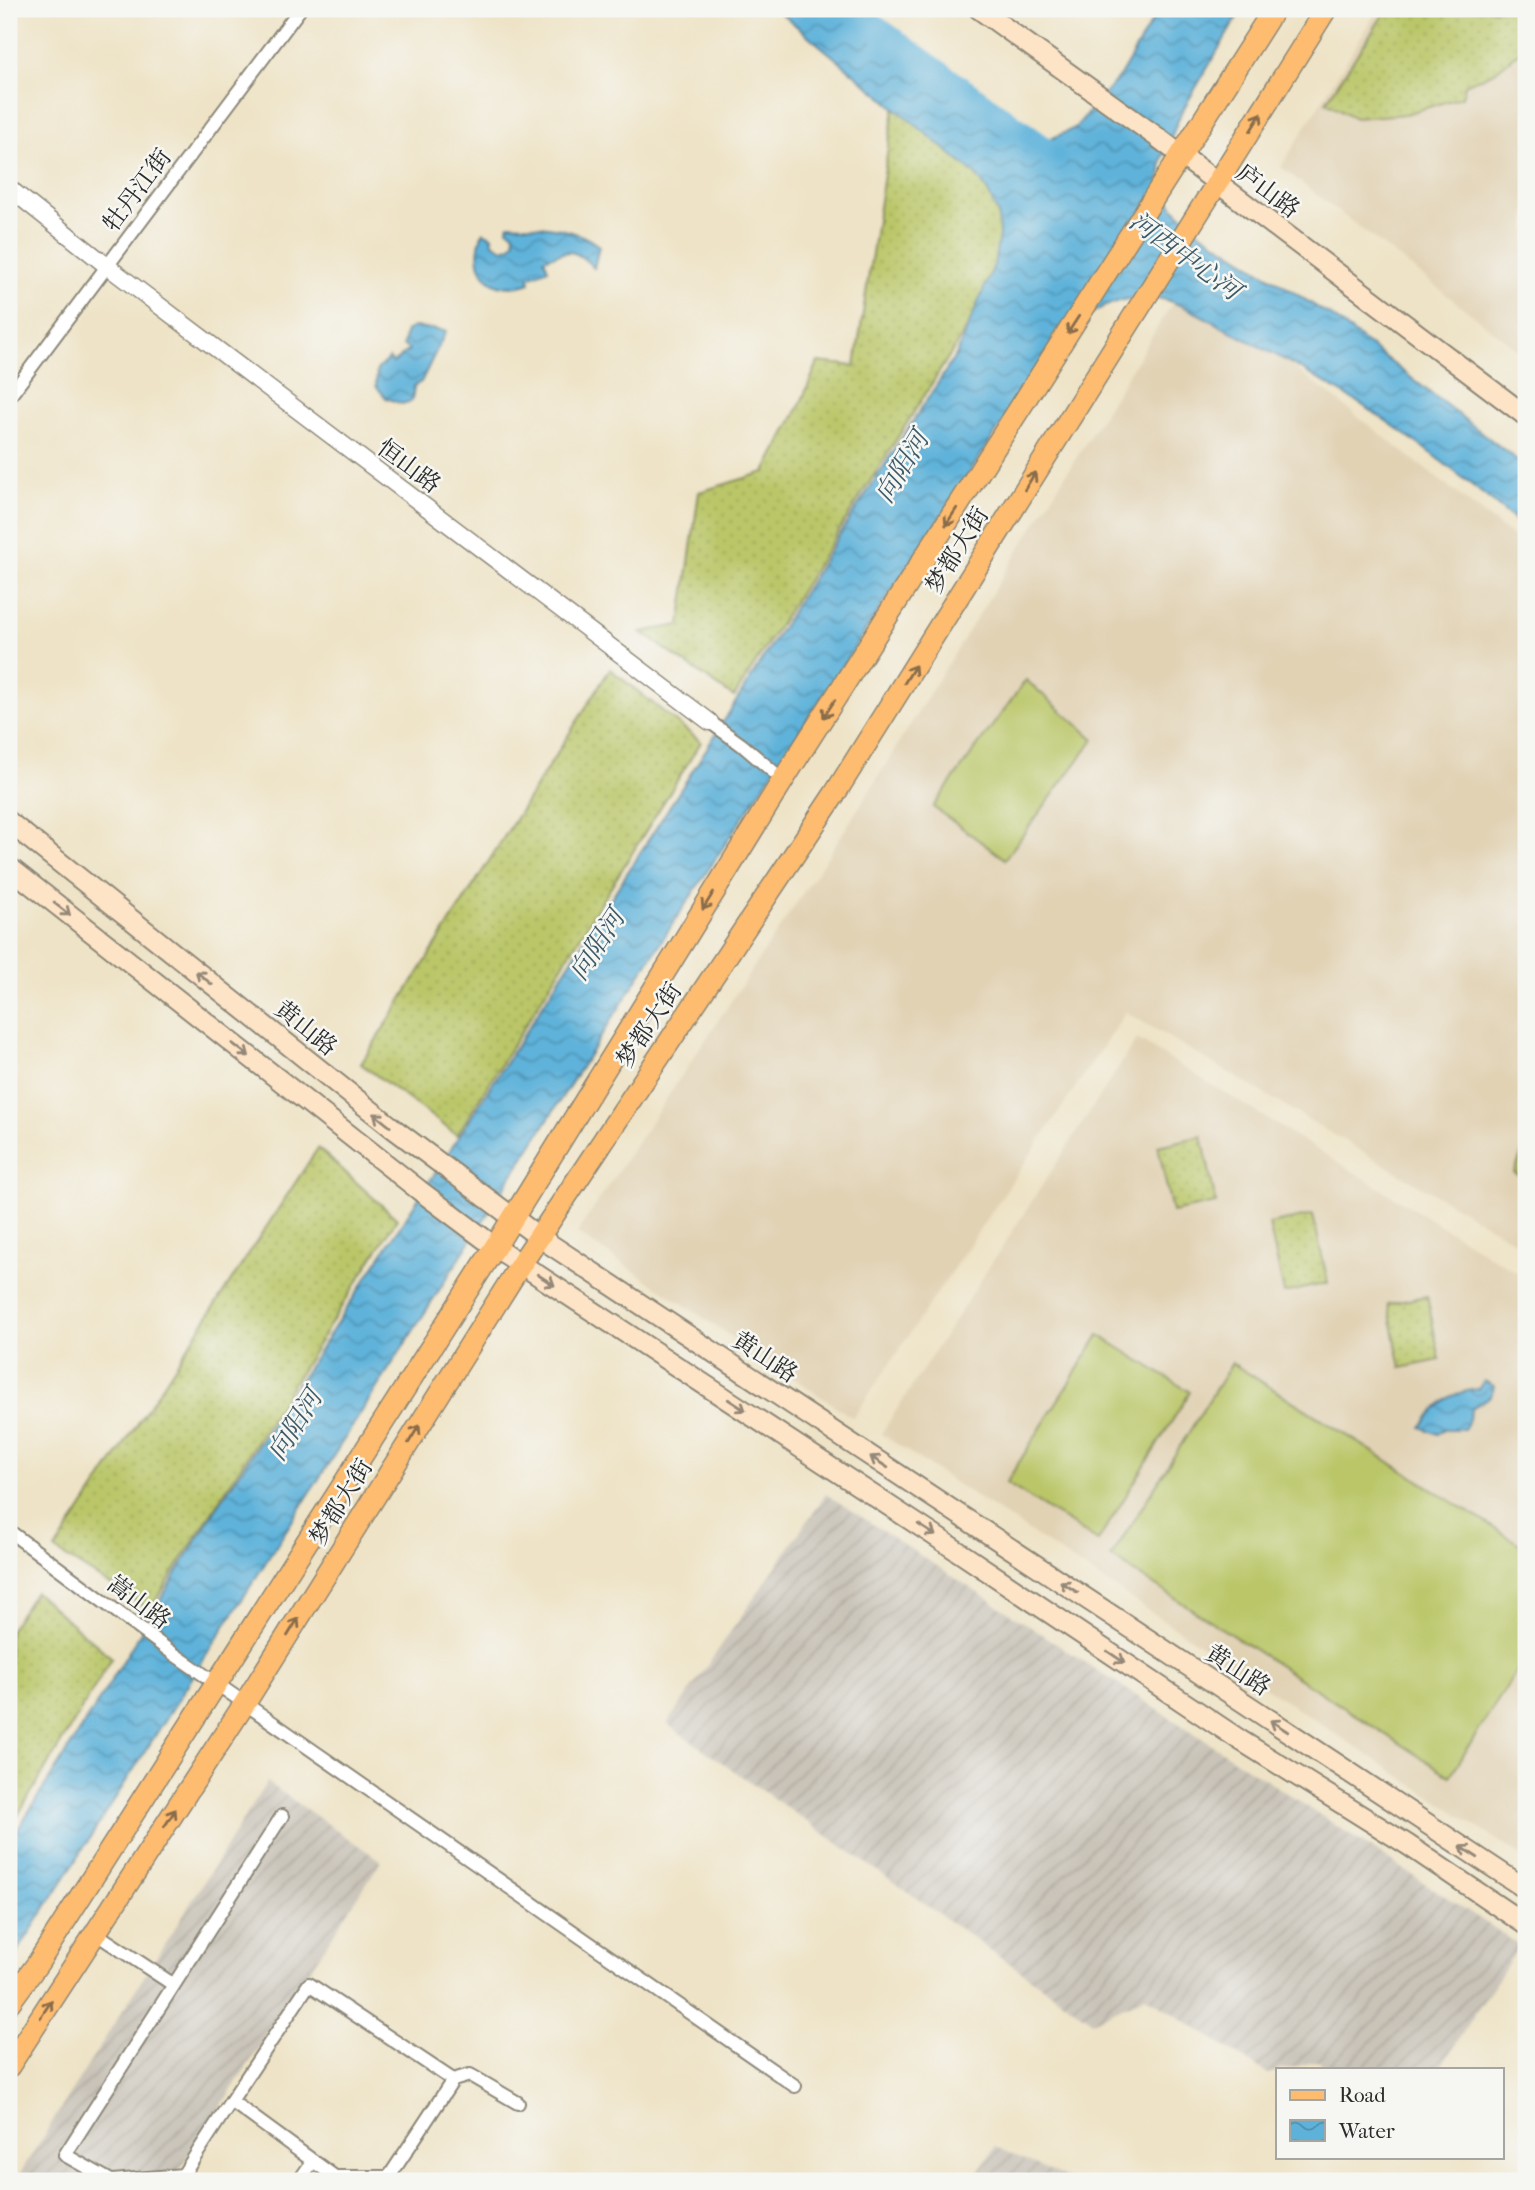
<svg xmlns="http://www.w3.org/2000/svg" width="1535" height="2190" viewBox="0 0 1535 2190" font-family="'IM FELL French Canon','Noto Serif SC',serif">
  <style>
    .built { fill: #e1d2b4 }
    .industrial { fill: url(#industrial-furrows) }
    .grass { fill: url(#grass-dots); stroke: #727849; stroke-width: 2 }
    .pitch { fill: #bac667; stroke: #727849; stroke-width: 2 }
    .water { fill: url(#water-waves); stroke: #446e82; stroke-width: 2 }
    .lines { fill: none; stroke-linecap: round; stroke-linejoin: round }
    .river { stroke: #5eb2da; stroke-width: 26 }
    .minor-casing { stroke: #8c8778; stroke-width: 16 }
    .tertiary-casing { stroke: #8c8778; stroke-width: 19 }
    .secondary-casing { stroke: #8c8778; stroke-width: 23 }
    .primary-casing { stroke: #8c8778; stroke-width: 24 }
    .minor { stroke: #fff; stroke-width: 12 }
    .tertiary { stroke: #fff; stroke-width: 16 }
    .secondary { stroke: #fee4c6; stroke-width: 19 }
    .primary { stroke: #fdbc70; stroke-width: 21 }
    .oneway { stroke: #8a6c4a }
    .oneway2 { stroke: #948878 }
    .labels { text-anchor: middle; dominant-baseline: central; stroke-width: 5; stroke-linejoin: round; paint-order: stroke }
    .street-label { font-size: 24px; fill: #2b2b2b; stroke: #f6f6f2 }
    .water-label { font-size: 26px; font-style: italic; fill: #3d5a68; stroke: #f6f6f2 }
  </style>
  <defs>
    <pattern id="industrial-furrows" width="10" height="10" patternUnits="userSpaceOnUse" patternTransform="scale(1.75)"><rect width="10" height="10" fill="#c9c3b8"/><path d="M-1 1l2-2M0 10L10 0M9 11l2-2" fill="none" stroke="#ada89e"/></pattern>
    <pattern id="grass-dots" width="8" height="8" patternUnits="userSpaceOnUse" patternTransform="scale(1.75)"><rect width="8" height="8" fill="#bac667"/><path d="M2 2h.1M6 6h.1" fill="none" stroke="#a0aa5a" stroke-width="1.8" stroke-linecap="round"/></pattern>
    <pattern id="water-waves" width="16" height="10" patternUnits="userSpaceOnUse" patternTransform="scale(1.75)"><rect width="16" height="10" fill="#5eb2da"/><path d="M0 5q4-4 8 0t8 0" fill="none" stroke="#4e91b1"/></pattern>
  </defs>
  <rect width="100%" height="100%" fill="#f6f6f2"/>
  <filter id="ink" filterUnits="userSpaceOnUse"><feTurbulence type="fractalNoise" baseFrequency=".0143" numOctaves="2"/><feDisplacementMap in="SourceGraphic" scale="14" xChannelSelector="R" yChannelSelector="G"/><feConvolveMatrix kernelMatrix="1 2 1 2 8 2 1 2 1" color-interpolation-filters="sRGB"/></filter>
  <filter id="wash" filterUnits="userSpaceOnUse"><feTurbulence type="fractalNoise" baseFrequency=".00686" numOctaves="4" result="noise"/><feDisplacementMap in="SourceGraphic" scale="28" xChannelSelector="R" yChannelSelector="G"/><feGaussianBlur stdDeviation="1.57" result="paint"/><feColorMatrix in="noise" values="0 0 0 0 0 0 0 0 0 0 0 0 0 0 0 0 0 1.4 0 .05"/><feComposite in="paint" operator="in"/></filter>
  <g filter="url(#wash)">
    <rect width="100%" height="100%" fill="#eee3c6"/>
    <!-- built -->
    <path class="built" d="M1378 9H1526V356L1281 167Z
      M1185 283 1526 547V1248L1126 1012 853 1418 577 1233 845 830Z
      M1137 1039 1526 1278V1859L881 1434Z"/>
    <!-- industrial -->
    <path class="industrial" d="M826 1494 1520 1945 1439 2069H1330L1318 2061 1288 2069H1278V2072L1268 2074 1146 1996 1092 2021 667 1724Z
      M267 1782 381 1861 172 2181H15Z
      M995 2147 1074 2181H972Z"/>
    <!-- grass -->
    <path class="grass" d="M1387 9H1526V46L1495 72 1465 85 1462 97 1406 114 1355 118 1326 102Z
      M894 108 1020 180 1030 228 734 697 641 632 680 625 699 492 765 472 800 405 818 362 855 366Z
      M610 669 701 742 457 1135 361 1064Z
      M1202 1136 1216 1203 1172 1212 1158 1146Z
      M318 1148 397 1219 150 1610 55 1550Z
      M1313 1215 1328 1283 1284 1293 1269 1224Z
      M1427 1296 1440 1360 1401 1368 1388 1304Z
      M35 1592 112 1658 9 1830V1631Z"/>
    <!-- pitch -->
    <path class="pitch" d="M1026 680 1094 739 1005 859 933 807Z
      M1526 1144V1178L1514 1173Z
      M1099 1335 1190 1392 1098 1541 1006 1483Z
      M1232 1363 1526 1548V1656L1450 1776 1111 1557Z"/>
    <!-- water -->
    <path class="water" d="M776 9H861L990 121 1020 137 1053 138 1075 128 1120 76 1159 9H1242L1181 113 1162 159 1160 182 1174 208 1198 231 1334 318 1526 467V529C1480 491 1429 450 1379 416 1332 385 1282 358 1232 332 1209 320 1175 298 1149 297 1115 296 1083 315 1059 337L668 931 9 1965V1843L103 1694 212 1515 452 1147 714 737 840 534 956 355 994 265 999 235 998 214 987 190 976 175Z
      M509 224C541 226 573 226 599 246L594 268C574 247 570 250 544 259L548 269 529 277 530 283C491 297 468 270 483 232L492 236 493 243 503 249 511 246 515 240 513 232 507 229Z
      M414 327 446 331 421 382 414 386 412 401 402 404 386 398 376 386 377 370 389 358 393 363 409 350 403 345 406 331Z
      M1484 1381 1494 1386C1492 1400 1482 1400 1472 1408L1467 1425 1464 1429H1444L1438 1434 1421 1427C1440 1403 1446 1393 1478 1389Z"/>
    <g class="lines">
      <!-- river -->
      <path class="river" d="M849 9 1055 157"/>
    </g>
  </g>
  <g filter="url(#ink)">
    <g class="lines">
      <!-- minor casing -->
      <g class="minor-casing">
        <path id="minor" d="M9 397 300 9
          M710 722 742 745 783 780
          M9 1531 171 1652 795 2086
          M95 1933 174 1985
          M309 1984 453 2080 389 2177H335L231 2101Z
          M453 2080 470 2075 518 2103
          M111 2181 65 2155 282 1816
          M113 2181 183 2175 231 2101
          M299 2181 313 2161"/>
      </g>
      <!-- tertiary casing -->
      <g class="tertiary-casing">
        <path id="tertiary" d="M9 188 107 266 710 722"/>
      </g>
      <!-- secondary casing -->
      <g class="secondary-casing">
        <path id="secondary" d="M979 9 1157 137 1526 416
          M9 822 394 1129 539 1237 1526 1889
          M9 867 419 1190 495 1247 932 1534 1240 1740 1408 1845 1526 1925"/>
      </g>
      <!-- primary casing -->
      <g class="primary-casing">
        <path id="primary" d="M9 2003 38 1963 495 1247 783 780 1274 9
          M9 2066 245 1703 521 1264 834 795 1326 9"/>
      </g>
      <!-- minor -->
      <use href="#minor" class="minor"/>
      <!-- tertiary -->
      <use href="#tertiary" class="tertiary"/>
      <!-- secondary -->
      <use href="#secondary" class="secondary"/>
      <!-- primary -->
      <use href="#primary" class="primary"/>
    </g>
    <!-- one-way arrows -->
    <defs><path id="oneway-shaft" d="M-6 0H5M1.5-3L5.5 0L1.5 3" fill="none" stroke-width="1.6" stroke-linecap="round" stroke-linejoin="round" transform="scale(1.75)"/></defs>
    <g class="oneway">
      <use href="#oneway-shaft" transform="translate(1256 122) rotate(-58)"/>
      <use href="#oneway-shaft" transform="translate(1073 325) rotate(123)"/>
      <use href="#oneway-shaft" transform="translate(1030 481) rotate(-58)"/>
      <use href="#oneway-shaft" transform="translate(951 517) rotate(123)"/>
      <use href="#oneway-shaft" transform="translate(910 674) rotate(-58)"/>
      <use href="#oneway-shaft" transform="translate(829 709) rotate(123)"/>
      <use href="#oneway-shaft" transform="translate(708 901) rotate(122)"/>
      <use href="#oneway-shaft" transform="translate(414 1434) rotate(-58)"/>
      <use href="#oneway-shaft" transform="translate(293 1627) rotate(-58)"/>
      <use href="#oneway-shaft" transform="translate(170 1818) rotate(-57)"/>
      <use href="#oneway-shaft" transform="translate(46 2009) rotate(-57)"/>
    </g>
    <g class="oneway2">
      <use href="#oneway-shaft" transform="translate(62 909) rotate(38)"/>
      <use href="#oneway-shaft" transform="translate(204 978) rotate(-141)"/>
      <use href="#oneway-shaft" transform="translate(241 1050) rotate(38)"/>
      <use href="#oneway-shaft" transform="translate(382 1120) rotate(-141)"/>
      <use href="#oneway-shaft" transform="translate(546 1280) rotate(33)"/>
      <use href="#oneway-shaft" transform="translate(737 1405) rotate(33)"/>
      <use href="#oneway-shaft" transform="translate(879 1462) rotate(-147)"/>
      <use href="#oneway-shaft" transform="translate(927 1530) rotate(33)"/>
      <use href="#oneway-shaft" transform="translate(1069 1587) rotate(-147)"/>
      <use href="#oneway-shaft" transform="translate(1116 1657) rotate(34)"/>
      <use href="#oneway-shaft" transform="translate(1279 1726) rotate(-147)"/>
      <use href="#oneway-shaft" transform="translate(1469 1852) rotate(-147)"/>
    </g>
  </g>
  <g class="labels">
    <!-- street labels -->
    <g class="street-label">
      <text transform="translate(137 190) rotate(-53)">牡丹江街</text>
      <text transform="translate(1268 191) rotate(37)">庐山路</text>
      <text transform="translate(409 466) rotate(37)">恒山路</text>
      <text transform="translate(957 550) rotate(-58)">梦都大街</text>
      <text transform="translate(649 1025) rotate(-56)">梦都大街</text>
      <text transform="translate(306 1028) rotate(39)">黄山路</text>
      <text transform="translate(765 1357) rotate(33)">黄山路</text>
      <text transform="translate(341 1502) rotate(-58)">梦都大街</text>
      <text transform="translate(139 1602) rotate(37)">嵩山路</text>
      <text transform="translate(1238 1670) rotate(33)">黄山路</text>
    </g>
    <!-- water labels -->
    <g class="water-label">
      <text transform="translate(1185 256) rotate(36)">河西中心河</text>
      <text transform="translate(902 467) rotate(-59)">向阳河</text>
      <text transform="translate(597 945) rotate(-57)">向阳河</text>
      <text transform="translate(295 1425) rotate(-58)">向阳河</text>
    </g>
  </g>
  <!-- margin -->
  <rect width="1535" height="2190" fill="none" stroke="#f6f6f2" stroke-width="35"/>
  <!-- legend -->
  <rect x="1276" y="2068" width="228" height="91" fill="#f6f6f2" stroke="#a5a5a2" stroke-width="2"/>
  <rect x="1290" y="2090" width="35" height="10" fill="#fdbc70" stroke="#a5a5a2" stroke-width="2"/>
  <text x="1339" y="2102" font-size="21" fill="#2b2b2b">Road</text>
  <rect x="1290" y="2120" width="35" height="21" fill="url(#water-waves)" stroke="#a5a5a2" stroke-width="2"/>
  <text x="1339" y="2138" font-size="21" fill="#2b2b2b">Water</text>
</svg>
